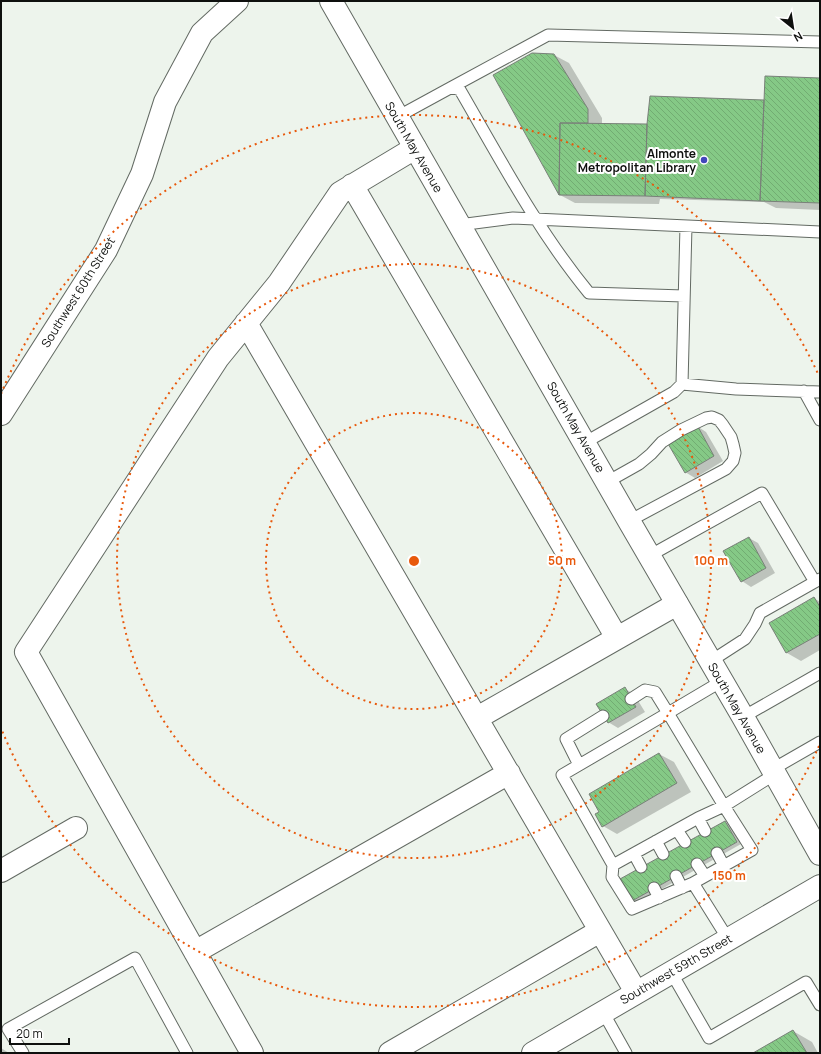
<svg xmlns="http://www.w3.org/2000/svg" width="821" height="1054" viewBox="0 0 821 1054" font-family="Manrope,sans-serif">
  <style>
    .shadow { fill: #0003 }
    .building { fill: url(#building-back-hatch); stroke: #798079 }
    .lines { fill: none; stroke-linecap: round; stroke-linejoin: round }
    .service-casing { stroke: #636a63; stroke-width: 13 }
    .minor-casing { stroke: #636a63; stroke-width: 24 }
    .secondary-casing { stroke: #636a63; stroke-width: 24 }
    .service { stroke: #fff; stroke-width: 11 }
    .minor { stroke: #fff; stroke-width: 22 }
    .secondary { stroke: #fff; stroke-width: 22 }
    .ring { fill: none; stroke: #e8590c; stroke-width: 2; stroke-dasharray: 2 4 }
    .poi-dot { fill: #4246bb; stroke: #fff; stroke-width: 1.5 }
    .labels { text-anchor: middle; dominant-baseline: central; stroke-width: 4; stroke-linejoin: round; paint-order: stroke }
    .street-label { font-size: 12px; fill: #0e100e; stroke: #fff }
    .poi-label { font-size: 12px; font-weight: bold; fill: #0e100e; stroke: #fff; text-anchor: end }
    .centre { fill: #e8590c; stroke: #fff; stroke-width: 2 }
    .ring-label { font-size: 12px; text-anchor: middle; font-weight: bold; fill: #e8590c; stroke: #fff; stroke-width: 4; stroke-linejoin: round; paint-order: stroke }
  </style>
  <defs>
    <pattern id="building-back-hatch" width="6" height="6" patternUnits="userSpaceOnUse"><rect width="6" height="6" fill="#85c986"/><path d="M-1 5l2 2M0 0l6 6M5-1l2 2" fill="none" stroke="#72ac72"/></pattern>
  </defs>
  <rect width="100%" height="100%" fill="#edf4ec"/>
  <!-- shadow -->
  <path class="shadow" d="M554 55 569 63 602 118V124L647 126 651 97 765 101 820 79V210L776 208 764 202 660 199 659 204 575 203 560 195Z
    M697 426 706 432 723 461 695 478 685 472Z
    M749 538 758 543 775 573 751 587 742 581Z
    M814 598 820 602V650L801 661 787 653 770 624Z
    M625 689 634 694 645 712 618 728 608 722Z
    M659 754 674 762 691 792 617 834 603 826 601 812Z
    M725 822 729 824 741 844 637 903 632 900Z
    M793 1031 812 1042 818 1053H755Z
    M1 1048 9 1053H1Z"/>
  <!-- building -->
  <path class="building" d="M532 53 554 54 588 109V123H560L559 195 493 75Z
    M765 76 820 78V203L760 201Z
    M650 96 764 100 760 201 645 196 647 124Z
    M560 123 647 124 645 196 559 195Z
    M697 425 714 456 685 473 667 442Z
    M749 537 766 568 741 582 723 551Z
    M814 597 820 607V634L786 653 769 623Z
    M625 687 636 707 608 723 596 704Z
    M659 753 677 783 602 827 595 814 599 812 589 794Z
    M725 821 737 842 632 901 620 879Z
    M793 1030 807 1053H753Z"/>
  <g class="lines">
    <!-- service casing -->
    <g class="service-casing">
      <path id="service" d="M452 87 548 35 820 42
        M397 117 452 87 460 90C500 159 538 231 589 293L684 296
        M459 225 513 218 820 232
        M682 384 736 389 820 392
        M804 391 820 420
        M584 443 674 392 682 384 686 226
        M607 482 639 464 651 454 662 442 681 430 706 418 712 417 719 420 723 425 731 437 733 444 735 453 733 461 726 469 629 521
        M649 556 762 493 815 582
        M711 661 745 639 755 624 760 613 820 579
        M722 681 668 713 724 806 775 774
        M743 717 820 673
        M579 765 566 739 603 716
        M773 769 820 742
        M698 818 705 831
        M677 830 685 842
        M656 841 663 854
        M717 853 724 866
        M634 854 641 867
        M697 864 705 876
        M613 865 562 775 668 713 655 692 645 690 631 699
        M676 876 682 888
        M693 883 632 909 612 877 613 865 698 818 724 806 752 850 693 883 728 939
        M654 888 659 898
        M671 972 709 1038 806 982 820 1005
        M603 1012 626 1053
        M23 1053 8 1029 135 958 187 1053"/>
    </g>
    <!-- minor casing -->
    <g class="minor-casing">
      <path id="minor" d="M352 185 617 638
        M246 323 636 992
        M1 414 106 250 142 174 165 102 202 33 237 1
        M477 718 677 604
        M1 871 76 828
        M195 952 509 773
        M252 1053 26 652 218 358 279 283 340 193 415 148
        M390 1053 600 931"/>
    </g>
    <!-- secondary casing -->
    <g class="secondary-casing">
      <path id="secondary" d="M331 1 629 521 743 717 820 854
        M533 1053 820 886"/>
    </g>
    <!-- service -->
    <use href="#service" class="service"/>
    <!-- minor -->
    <use href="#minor" class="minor"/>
    <!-- secondary -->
    <use href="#secondary" class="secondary"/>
  </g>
  <!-- distance rings -->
  <g class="ring">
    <circle cx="414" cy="561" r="148"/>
    <circle cx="414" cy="561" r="297"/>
    <path d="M819 746A445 445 0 0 1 1 728M1 394A445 445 0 0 1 819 376"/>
  </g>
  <!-- markers -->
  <circle class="poi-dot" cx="704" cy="160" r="4"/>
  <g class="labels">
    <!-- street labels -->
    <g class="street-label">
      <text transform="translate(414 147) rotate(60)">South May Avenue</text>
      <text transform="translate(78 292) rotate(-58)">Southwest 60th Street</text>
      <text transform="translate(576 427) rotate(60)">South May Avenue</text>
      <text transform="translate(737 708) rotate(60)">South May Avenue</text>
      <text transform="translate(676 969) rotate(-30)">Southwest 59th Street</text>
    </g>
    <!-- poi labels -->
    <g class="poi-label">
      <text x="696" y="153">Almonte<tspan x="696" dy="14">Metropolitan Library</tspan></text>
    </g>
  </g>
  <circle cx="414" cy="561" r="6" class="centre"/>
  <g class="ring-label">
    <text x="562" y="565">50 m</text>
    <text x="711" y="565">100 m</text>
    <text x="729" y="880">150 m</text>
  </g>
  <!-- border -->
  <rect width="821" height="1054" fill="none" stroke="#0e100e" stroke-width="4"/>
  <!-- north arrow -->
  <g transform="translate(793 28) rotate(150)" stroke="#ffffff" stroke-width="3" paint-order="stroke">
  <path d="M0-3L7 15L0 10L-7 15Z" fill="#0e100e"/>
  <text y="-6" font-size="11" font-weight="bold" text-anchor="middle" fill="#0e100e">N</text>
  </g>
  <!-- scale -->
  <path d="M10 1038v6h59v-6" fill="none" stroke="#0e100e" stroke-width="2"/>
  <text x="16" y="1038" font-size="12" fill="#0e100e" stroke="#ffffff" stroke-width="3" paint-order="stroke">20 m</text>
</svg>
